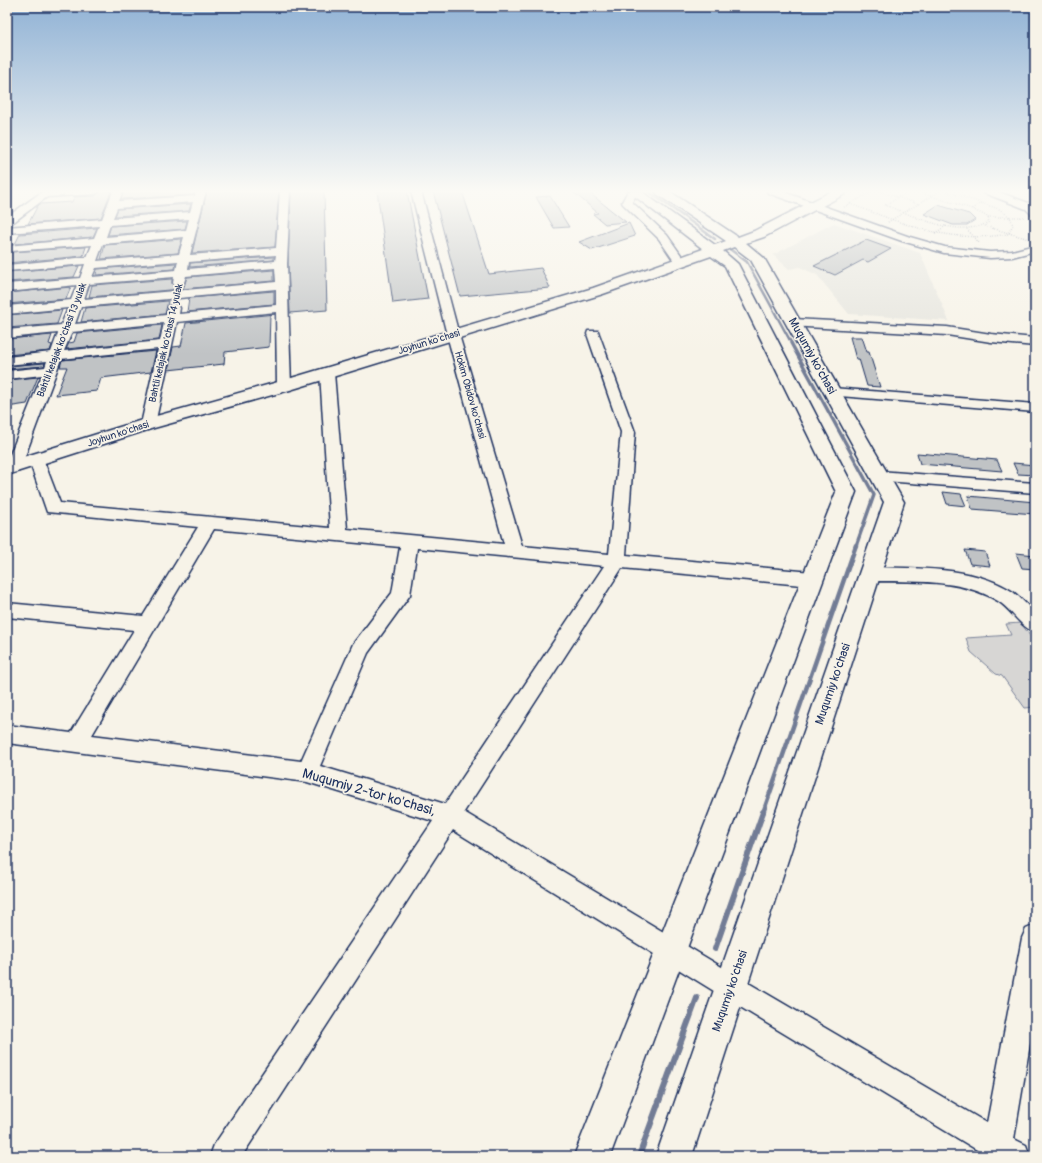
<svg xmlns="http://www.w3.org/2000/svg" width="1042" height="1163" viewBox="0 0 1042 1163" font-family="Pangolin,sans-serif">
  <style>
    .built { fill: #e6e5de }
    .green { fill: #d7d6d4; stroke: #798299 }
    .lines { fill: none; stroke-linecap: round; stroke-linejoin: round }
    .stream-far3 { stroke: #727c95; stroke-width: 2.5 }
    .stream-far2 { stroke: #727c95; stroke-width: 3.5 }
    .stream-far1 { stroke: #727c95; stroke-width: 4.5 }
    .stream { stroke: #727c95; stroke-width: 6 }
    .building { fill: #c0c3c5; stroke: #1b2f5e }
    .minor-casing { stroke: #1b2f5e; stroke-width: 3 }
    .major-casing { stroke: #1b2f5e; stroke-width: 3 }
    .path { stroke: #1b2f5e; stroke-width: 1.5; stroke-dasharray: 0.5 2; stroke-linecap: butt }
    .minor { fill: #f7f3e8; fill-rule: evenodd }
    .major { fill: #f7f3e8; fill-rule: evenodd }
    .labels { text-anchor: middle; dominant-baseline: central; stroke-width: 3.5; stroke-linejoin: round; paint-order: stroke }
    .far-street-label { font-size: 10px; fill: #1b2f5e; stroke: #f7f3e8 }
    .street-label { font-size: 12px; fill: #1b2f5e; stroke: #f7f3e8 }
    .near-street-label { font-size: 14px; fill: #1b2f5e; stroke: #f7f3e8 }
  </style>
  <rect width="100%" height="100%" fill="#f7f3e8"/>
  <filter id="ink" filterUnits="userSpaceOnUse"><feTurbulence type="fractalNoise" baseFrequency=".025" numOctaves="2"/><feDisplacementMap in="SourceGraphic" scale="8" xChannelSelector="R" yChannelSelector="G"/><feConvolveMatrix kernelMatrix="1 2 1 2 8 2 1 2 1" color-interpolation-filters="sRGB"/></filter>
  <g filter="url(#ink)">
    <!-- built -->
    <path class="built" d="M834 223 920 253 949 321 849 314 817 275 800 267 789 269 773 255Z"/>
    <!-- green -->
    <path class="green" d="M1021 623 1035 643V707L1025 708 1002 676 996 674 971 652 966 638 1011 635 1006 624Z"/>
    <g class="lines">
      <!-- stream-far3 -->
      <path class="stream-far3" d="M648 191 715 239
        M731 250 747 262 792 344"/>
      <!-- stream-far2 -->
      <path class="stream-far2" d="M791 343 874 495 856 546"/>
      <!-- stream-far1 -->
      <path class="stream-far1" d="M763 813 856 545"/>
      <!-- stream -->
      <path class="stream" d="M715 949 763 812
        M639 1156 697 998"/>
    </g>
    <!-- building -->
    <path class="building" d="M101 191H111L101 218 28 224 37 207 40 204 72 202 74 197 95 196Z
      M124 191H195L194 195 121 199Z
      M207 191H279L275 247 192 253Z
      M291 191H324L327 310 290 313 288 264Z
      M377 191H407L428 299 393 303Z
      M433 191H462L489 274 541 268 550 288 460 296Z
      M572 191H587L626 222 605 224 593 214 598 213Z
      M550 196 559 211 569 227 554 228 536 197Z
      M191 204 189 211 115 216 118 209Z
      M938 205 969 214 975 220 967 225H953L924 214Z
      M187 221 185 229 108 235 111 226Z
      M629 223 635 236 592 250 579 242Z
      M97 228 93 237 15 244 20 234Z
      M182 239 178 253 101 259 105 245Z
      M866 240 891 249 868 262 863 260 835 275 814 266Z
      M86 247 83 256 7 263 11 252Z
      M274 257V260L190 267V263Z
      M176 263 175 269 96 275 97 269Z
      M79 266 74 277 7 282V272Z
      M274 270V281L89 297 92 285 172 279V283L174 287 183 288 187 277Z
      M71 287 66 299 7 304V293Z
      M274 291V304L187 312 189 298Z
      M168 301 165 314 81 322 85 308Z
      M62 310 57 324 7 328V315Z
      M275 314 270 315 269 347 225 352 224 364 168 370 173 347 181 346 186 323Z
      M162 325 159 340 66 349 69 343 74 342 77 333Z
      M52 335 49 344 52 345 50 351 7 355V339Z
      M850 337H862L867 352H869L880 387 867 386 859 359H856Z
      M156 351 151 372 101 378 97 391 56 395 67 367H60L62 360Z
      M45 363 44 366 7 369V366Z
      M38 377 27 404 7 407V380Z
      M917 453 997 460 1002 471 920 464Z
      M1013 463 1035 465V475L1018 474Z
      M943 492 961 494 966 506 947 504Z
      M968 496 1035 502V514L972 509Z
      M965 550 985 552 990 566 970 564Z
      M1016 553 1035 555V569L1022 568Z"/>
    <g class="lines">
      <!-- minor casing -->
      <g class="minor-casing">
        <path id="minor" d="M43 191H100L95 194 47 197 11 224 7 225V217Z
          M113 191H123L119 201 195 196 196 191H206L190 255 276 248 280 191H290L287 264 291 386 289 389 284 390 279 389 277 386 276 312 177 322 155 424 153 427 148 428 143 427 141 424 158 349 61 359 21 467 19 471 13 472 7 471V462L42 375 7 379V371L45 367 47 361 7 365V357L51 352 58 333 7 338V330L61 325 68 308 7 314V306L71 300 77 285 7 292V284L80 278 85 264 7 271V265L87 257 92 245 11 251 7 250V246L94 238 99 226 7 233V227L102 219ZM193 202 190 212 113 218 117 208ZM189 219 186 230 106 237 110 225ZM184 237 179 254 97 261 103 244ZM276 255 275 261 188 269 189 262ZM178 261 176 270 92 277 96 268ZM275 268 276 282 84 299 89 284 174 277 173 283 175 286H183L186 276ZM276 289V305L179 314 180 308 178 305H170L166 315 75 324 81 307ZM164 323 160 341 64 351 72 332Z
          M411 191H421L459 335 522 546 609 554 621 432 587 334 588 331H598L599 334 635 432 626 555 812 572 818 574 821 579 818 584 812 586 622 568 464 812 740 978 987 1123 1022 938 1026 929 1035 925V1014L1014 1139 1026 1145 1030 1156H987L722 996 453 830 242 1156H210L214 1145 433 821 307 782 7 743V725L71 733 134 630 7 617V603L143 616 198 527 47 512 29 460 32 456 37 455 42 456 60 503 330 528 320 373 322 370 327 369 332 370 334 373 347 529 504 544 447 335ZM214 529 400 547 392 593 353 644 301 761 92 735ZM417 548 604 566 445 804 320 766 368 653 410 595Z
          M628 191H638L632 202 667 235 686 262 684 264H676L659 239 623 204 622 202Z
          M767 191H781L910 237 945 247 990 252 1012 251 1035 245V251L1012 257 990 258 944 253 902 241 768 193Z
          M983 191H996L1034 205 1035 215 1031 214 1026 209 984 193Z
          M793 319 947 327 991 334 1035 338V346L991 342 947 335 789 326 787 323 789 320Z
          M832 388 1035 404V412L827 395 825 392 827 389Z
          M879 471 1035 483V493L873 480 871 476 873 472Z
          M870 567C916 569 972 565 1013 592 1021 598 1028 606 1035 613V632C1020 627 1012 610 998 601 961 578 912 582 870 581L864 579 861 574 864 569Z"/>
      </g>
      <!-- major casing -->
      <g class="major-casing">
        <path id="major" d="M628 191H641L715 245 726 241 657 194 655 191H669L738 237 754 231 832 191H847L845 194 764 237 746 243 764 258 904 502 692 1156H656L884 502 751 260 734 247 723 251 738 264 856 492 610 1156H574L836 492 725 266 711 256 603 294 290 390 154 428 7 475V462L142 420 278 382 593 288 703 249Z"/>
      </g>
      <!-- path -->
      <path class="path" d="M879 191 918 204
        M850 204C905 224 948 244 1008 234L1013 225 1010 217 999 209 946 191
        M885 205C914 216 960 239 989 222L988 217 972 209 916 191
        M886 205 909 191
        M844 207 873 191
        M972 209 982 202
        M988 217H1025
        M888 222 940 191
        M985 226 1029 239
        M967 229 980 244
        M935 233 946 226"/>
      <!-- minor -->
      <use href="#minor" class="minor"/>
      <!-- major -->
      <use href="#major" class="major"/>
    </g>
  </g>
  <!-- sky -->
  <linearGradient id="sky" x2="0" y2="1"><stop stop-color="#90b2d5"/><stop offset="0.54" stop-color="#fbfaf5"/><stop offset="1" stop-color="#fbfaf5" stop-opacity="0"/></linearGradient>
  <rect width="1042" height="354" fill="url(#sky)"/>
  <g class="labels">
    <!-- far-street labels -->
    <g class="far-street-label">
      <text transform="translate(62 340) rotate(-69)">Bahtli kelajak ko'chasi 13 yulak</text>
      <text transform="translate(429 342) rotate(-17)">Joyhun ko'chasi</text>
      <text transform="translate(166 343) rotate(-77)">Bahtli kelajak ko'chasi 14 yulak</text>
      <text transform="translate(470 395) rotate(74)">Hokim Obidov ko'chasi</text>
      <text transform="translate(118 434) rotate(-18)">Joyhun ko'chasi</text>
    </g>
    <!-- street labels -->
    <g class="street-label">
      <text transform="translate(812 356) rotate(61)">Muqumiy ko'chasi</text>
      <text transform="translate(833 684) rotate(-71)">Muqumiy ko'chasi</text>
      <text transform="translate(730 991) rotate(-71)">Muqumiy ko'chasi</text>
    </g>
    <!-- near-street labels -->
    <g class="near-street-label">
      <text transform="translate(369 792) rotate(16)">Muqumiy 2-tor ko'chasi,</text>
    </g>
  </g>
  <!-- margin -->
  <rect width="1042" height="1163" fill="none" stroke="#f7f3e8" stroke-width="24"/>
  <rect x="12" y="12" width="1018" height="1139" fill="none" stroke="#1b2f5e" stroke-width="1.5" filter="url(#ink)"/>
</svg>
